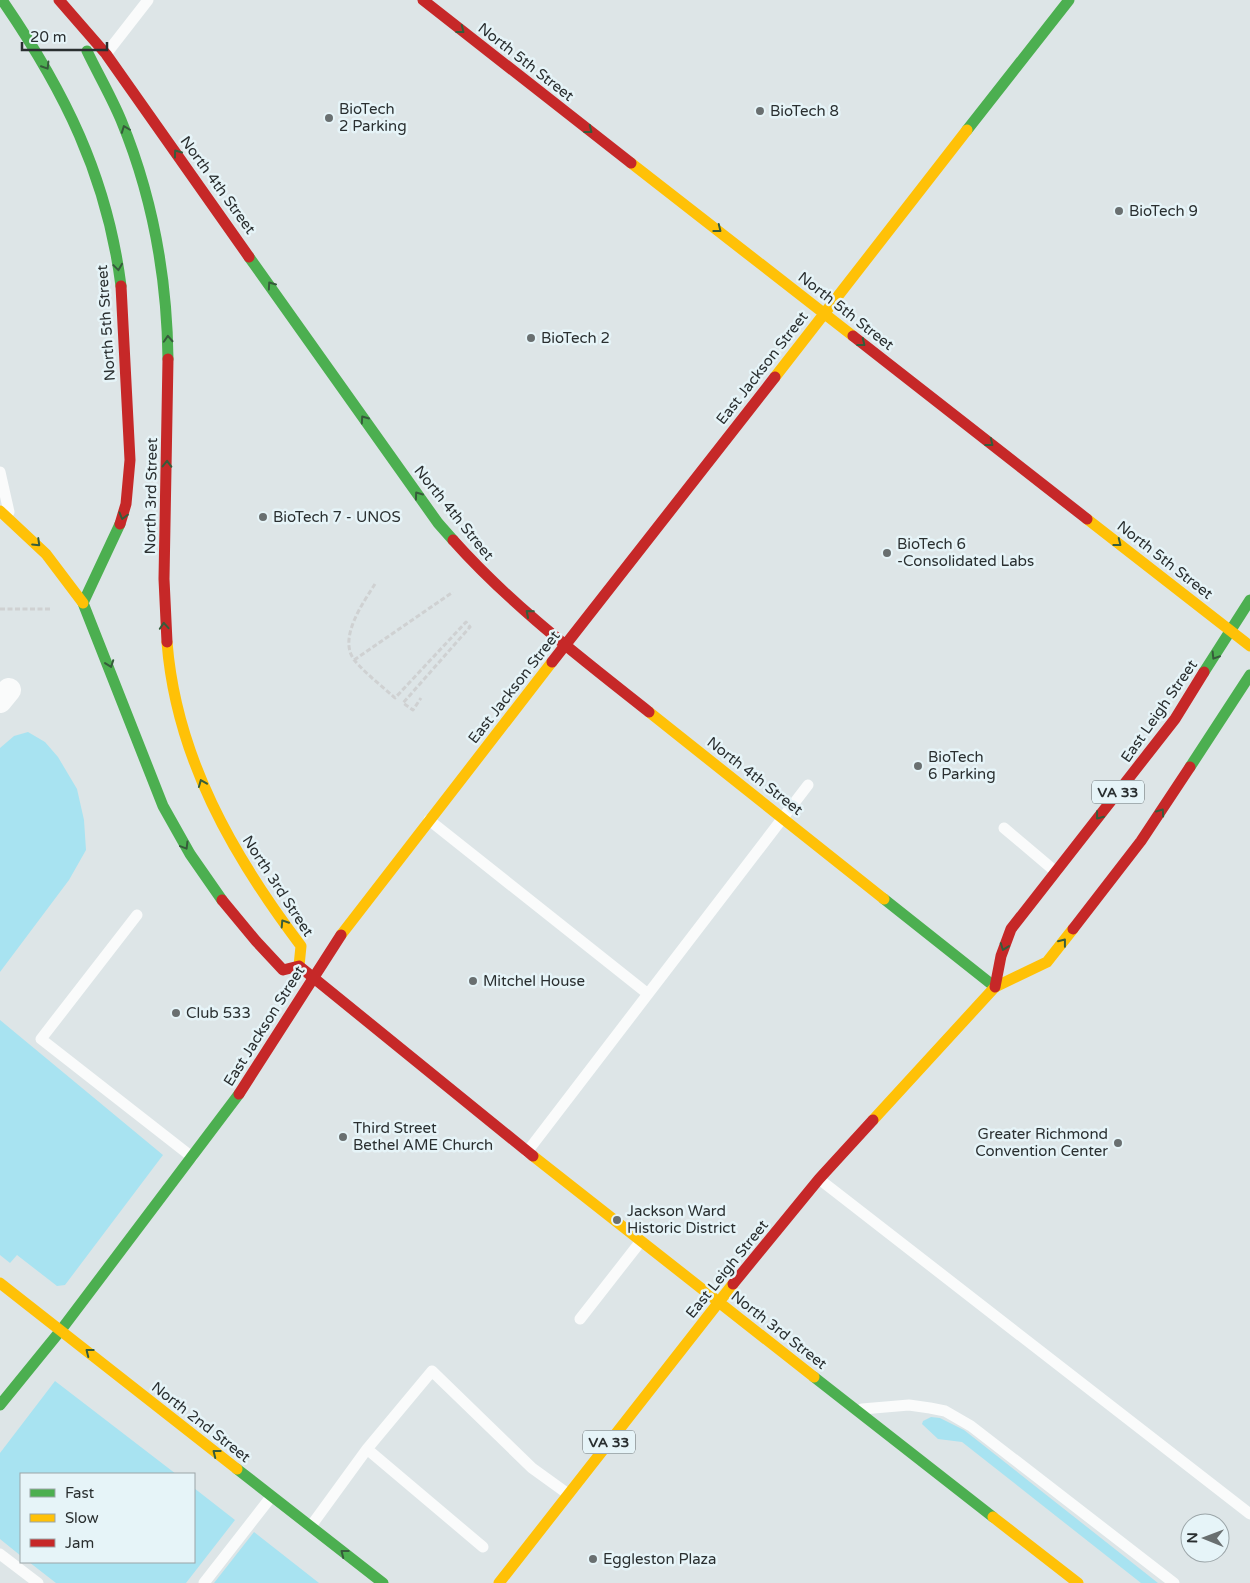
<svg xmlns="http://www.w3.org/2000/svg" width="1250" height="1583" viewBox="0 0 1250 1583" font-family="'Varela Round',sans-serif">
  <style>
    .green { fill: #a8e3f1 }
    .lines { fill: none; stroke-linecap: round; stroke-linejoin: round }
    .path { stroke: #cfd1d2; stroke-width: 3; stroke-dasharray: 5 2.5; stroke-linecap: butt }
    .lane { stroke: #fafbfb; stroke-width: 11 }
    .street { stroke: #fafbfb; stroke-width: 24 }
    .fast { stroke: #4caf50; stroke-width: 11 }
    .slow { stroke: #ffc107; stroke-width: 11 }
    .jam { stroke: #c62828; stroke-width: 11 }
    .oneway { stroke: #365c3b }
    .poi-dot { fill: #696f70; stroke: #e6f4f8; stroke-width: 2 }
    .labels { text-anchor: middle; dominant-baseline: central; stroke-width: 5; stroke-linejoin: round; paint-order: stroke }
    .shield { fill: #e6f4f8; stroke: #626a6c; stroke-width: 1 }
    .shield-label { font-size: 14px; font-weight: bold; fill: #2a2f30 }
    .street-label { font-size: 15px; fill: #2a2f30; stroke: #e6f4f8 }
    .poi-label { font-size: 15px; fill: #2a2f30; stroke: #e6f4f8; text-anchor: start }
  </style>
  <rect width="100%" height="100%" fill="#dde5e7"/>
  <!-- green -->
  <path class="green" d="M28 732 45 742 58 757 77 789 84 820 86 850 69 880 0 972V748L14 736Z
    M0 1020 163 1155 65 1285 57 1286 17 1255 10 1263 0 1255Z
    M55 1381 176 1474H21V1556L0 1539V1453Z
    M931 1417 940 1418 964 1430 1158 1583H1141L962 1442 938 1439 922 1424 923 1421Z
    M194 1488 235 1520 186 1583H56L29 1562H194Z
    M254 1532 319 1583H214Z"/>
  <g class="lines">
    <!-- path -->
    <path class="path" d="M375 584C363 603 337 639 355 661 367 675 382 686 395 698L466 622 470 627 403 703 413 710 421 698
      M0 609H52
      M354 660 453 592"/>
    <!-- lane -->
    <path class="lane" d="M106 54 148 0
      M0 472 9 512
      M429 820 648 994
      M1004 828 1056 872
      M137 915 41 1039 192 1157
      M527 1152 808 785
      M819 1179 1250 1514
      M580 1319 641 1241
      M862 1409 909 1405 930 1408 945 1411 971 1426 1174 1583
      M367 1449 483 1547
      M311 1526 367 1449 432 1371 532 1468 568 1494
      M0 1554 38 1583
      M204 1583 271 1497"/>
    <!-- street -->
    <path class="street" d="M0 701 9 690"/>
    <!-- fast -->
    <path class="fast" d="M2 0C64 90 107 176 121 286
      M87 51C98 74 111 96 121 120 152 195 167 277 168 359
      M967 130 1069 0
      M249 257 438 523 453 540
      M120 524 83 603 163 806 190 854 222 900
      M1204 672 1250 600
      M1190 767 1250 675
      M884 899 995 987
      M814 1377 993 1517
      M0 1405 61 1330 239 1094
      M237 1469 383 1583"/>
    <!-- slow -->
    <path class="slow" d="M631 163 853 336
      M775 377 967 130
      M0 511 46 554 83 603
      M1087 519 1250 646
      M167 642C176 757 233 856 301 946L299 966
      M649 712 884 899
      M341 935 552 662
      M873 1120 995 987 1047 962 1073 929
      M533 1156 814 1377
      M0 1283 237 1469
      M993 1517 1078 1583
      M499 1583 733 1284"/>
    <!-- jam -->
    <path class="jam" d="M59 0 106 54 249 257
      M423 0 631 163
      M853 336 1087 519
      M120 524 126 504 130 460 121 286
      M453 540C511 605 581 658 649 712
      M167 642 164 579 168 359
      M552 662 775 377
      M222 900 256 941 283 970 299 966 533 1156
      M1073 929 1141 841 1190 767
      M995 987 1001 956 1011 929 1175 719 1204 672
      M239 1094 341 935
      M733 1284 819 1179 873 1120"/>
  </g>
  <!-- one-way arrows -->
  <defs><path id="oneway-chevron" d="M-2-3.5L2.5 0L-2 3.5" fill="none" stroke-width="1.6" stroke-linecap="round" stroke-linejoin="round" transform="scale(1.25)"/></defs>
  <g class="oneway">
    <use href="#oneway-chevron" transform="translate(461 30) rotate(38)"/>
    <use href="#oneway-chevron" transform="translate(46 66) rotate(58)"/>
    <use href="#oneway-chevron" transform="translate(125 129) rotate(-111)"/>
    <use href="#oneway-chevron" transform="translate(589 130) rotate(38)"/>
    <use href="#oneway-chevron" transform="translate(177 153) rotate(-126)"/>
    <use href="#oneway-chevron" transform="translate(718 229) rotate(38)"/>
    <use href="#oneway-chevron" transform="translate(118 267) rotate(82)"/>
    <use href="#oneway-chevron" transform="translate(271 285) rotate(-125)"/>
    <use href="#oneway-chevron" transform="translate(168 339) rotate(-93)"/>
    <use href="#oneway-chevron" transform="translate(862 343) rotate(38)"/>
    <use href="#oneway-chevron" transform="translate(364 419) rotate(-125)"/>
    <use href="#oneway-chevron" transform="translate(990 443) rotate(38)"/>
    <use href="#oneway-chevron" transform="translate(167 464) rotate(-89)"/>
    <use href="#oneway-chevron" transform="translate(418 495) rotate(-126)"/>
    <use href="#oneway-chevron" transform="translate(123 516) rotate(105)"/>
    <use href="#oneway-chevron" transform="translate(37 543) rotate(44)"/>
    <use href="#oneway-chevron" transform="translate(1118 543) rotate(38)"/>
    <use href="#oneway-chevron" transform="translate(529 613) rotate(-139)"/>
    <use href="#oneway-chevron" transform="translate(164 626) rotate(-94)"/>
    <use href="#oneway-chevron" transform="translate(1215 656) rotate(122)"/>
    <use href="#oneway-chevron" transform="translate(110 664) rotate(70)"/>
    <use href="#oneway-chevron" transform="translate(202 783) rotate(-112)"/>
    <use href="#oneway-chevron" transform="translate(1161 812) rotate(-55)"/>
    <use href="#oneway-chevron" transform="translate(1099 816) rotate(128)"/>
    <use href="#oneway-chevron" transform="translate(185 846) rotate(59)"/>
    <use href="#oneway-chevron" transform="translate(284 923) rotate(-123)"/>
    <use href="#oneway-chevron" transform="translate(1063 942) rotate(-52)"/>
    <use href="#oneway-chevron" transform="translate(1004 947) rotate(110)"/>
    <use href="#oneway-chevron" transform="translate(89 1352) rotate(-142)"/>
    <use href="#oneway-chevron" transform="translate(216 1453) rotate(-142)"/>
    <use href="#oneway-chevron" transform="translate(344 1553) rotate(-142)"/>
  </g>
  <!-- markers -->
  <g class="poi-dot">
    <circle cx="760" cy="111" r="5"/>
    <circle cx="329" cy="118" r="5"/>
    <circle cx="1119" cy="211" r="5"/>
    <circle cx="531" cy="338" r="5"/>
    <circle cx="263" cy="517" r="5"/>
    <circle cx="887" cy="553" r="5"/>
    <circle cx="918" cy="766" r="5"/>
    <circle cx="473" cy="981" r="5"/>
    <circle cx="176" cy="1013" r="5"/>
    <circle cx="343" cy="1137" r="5"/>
    <circle cx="1118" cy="1143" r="5"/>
    <circle cx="617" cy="1220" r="5"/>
    <circle cx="593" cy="1559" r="5"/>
  </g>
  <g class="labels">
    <!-- shield labels -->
    <g class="shield">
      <rect x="1092" y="780.5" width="52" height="23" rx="4"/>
      <rect x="583" y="1430.5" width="52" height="23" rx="4"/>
    </g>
    <g class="shield-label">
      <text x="1118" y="792">VA 33</text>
      <text x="609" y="1442">VA 33</text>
    </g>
    <!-- street labels -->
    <g class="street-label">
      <text transform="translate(526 62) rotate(38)">North 5th Street</text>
      <text transform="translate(218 185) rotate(54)">North 4th Street</text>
      <text transform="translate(846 311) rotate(38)">North 5th Street</text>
      <text transform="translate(106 323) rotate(-94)">North 5th Street</text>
      <text transform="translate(762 368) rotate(-52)">East Jackson Street</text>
      <text transform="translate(151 496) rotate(-89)">North 3rd Street</text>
      <text transform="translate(454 513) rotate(51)">North 4th Street</text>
      <text transform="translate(1165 560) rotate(38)">North 5th Street</text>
      <text transform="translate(514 687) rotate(-52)">East Jackson Street</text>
      <text transform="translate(1159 711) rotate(-55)">East Leigh Street</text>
      <text transform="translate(755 776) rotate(38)">North 4th Street</text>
      <text transform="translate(278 886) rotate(57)">North 3rd Street</text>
      <text transform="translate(264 1026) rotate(-58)">East Jackson Street</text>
      <text transform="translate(727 1269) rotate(-51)">East Leigh Street</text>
      <text transform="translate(779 1330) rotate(38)">North 3rd Street</text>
      <text transform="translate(201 1422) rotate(38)">North 2nd Street</text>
    </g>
    <!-- poi labels -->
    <g class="poi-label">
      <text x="339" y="109">BioTech<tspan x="339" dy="17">2 Parking</tspan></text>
      <text x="770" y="111">BioTech 8</text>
      <text x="1129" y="211">BioTech 9</text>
      <text x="541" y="338">BioTech 2</text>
      <text x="273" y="517">BioTech 7 - UNOS</text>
      <text x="897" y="544">BioTech 6<tspan x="897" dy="17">-Consolidated Labs</tspan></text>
      <text x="928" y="757">BioTech<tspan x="928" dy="17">6 Parking</tspan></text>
      <text x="483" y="981">Mitchel House</text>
      <text x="186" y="1013">Club 533</text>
      <text x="353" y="1128">Third Street<tspan x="353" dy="17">Bethel AME Church</tspan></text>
      <text x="1108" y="1134" text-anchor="end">Greater Richmond<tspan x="1108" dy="17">Convention Center</tspan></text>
      <text x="627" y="1211">Jackson Ward<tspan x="627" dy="17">Historic District</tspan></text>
      <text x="603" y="1559">Eggleston Plaza</text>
    </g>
  </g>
  <!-- legend -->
  <rect x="20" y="1473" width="175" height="90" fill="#e6f4f8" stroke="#9ba5a8"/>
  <rect x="30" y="1489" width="25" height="8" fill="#4caf50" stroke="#9ba5a8"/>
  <text x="65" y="1498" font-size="15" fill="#2a2f30">Fast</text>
  <rect x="30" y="1514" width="25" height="8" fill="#ffc107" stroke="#9ba5a8"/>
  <text x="65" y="1523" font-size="15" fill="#2a2f30">Slow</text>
  <rect x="30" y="1539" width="25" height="8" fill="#c62828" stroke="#9ba5a8"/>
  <text x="65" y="1548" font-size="15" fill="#2a2f30">Jam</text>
  <!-- north arrow -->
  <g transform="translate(1205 1538) rotate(271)"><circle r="24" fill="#e6f4f8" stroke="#9ba5a8"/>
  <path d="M0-4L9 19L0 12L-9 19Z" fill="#696f70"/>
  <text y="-8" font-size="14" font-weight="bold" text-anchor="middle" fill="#2a2f30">N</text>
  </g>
  <!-- scale -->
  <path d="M22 42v8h85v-8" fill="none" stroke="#2a2f30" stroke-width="2.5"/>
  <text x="30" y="42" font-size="15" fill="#2a2f30" stroke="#e6f4f8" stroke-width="4" paint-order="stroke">20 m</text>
</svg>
